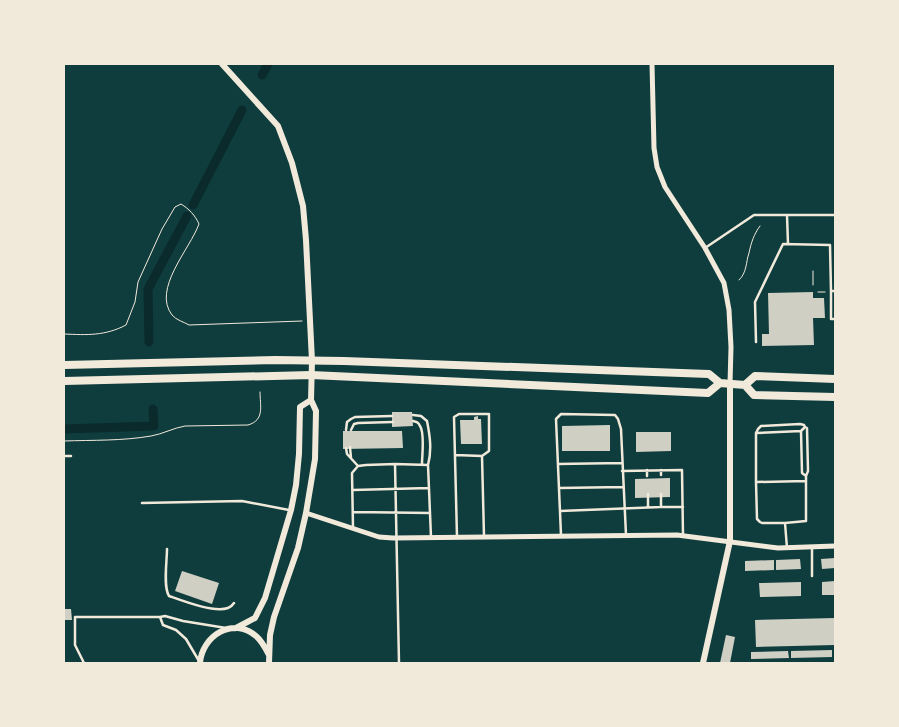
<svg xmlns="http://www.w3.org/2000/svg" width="899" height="727" viewBox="0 0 899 727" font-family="Montserrat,sans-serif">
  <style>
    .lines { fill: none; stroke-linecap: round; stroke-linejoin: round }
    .canal { stroke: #0a2a2b; stroke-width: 9 }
    .building { fill: #cfcfc3 }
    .path { stroke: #f1e9da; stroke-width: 1 }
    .service { stroke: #f1e9da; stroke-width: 2.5 }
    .minor { stroke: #f1e9da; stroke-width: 5 }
    .tertiary { stroke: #f1e9da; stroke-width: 6 }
    .primary { stroke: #f1e9da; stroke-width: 8 }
  </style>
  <rect width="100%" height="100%" fill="#0f3d3e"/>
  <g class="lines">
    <!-- canal -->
    <path class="canal" d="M262 75 268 64
      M193 205 242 110
      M149 342 148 289 187 216
      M64 429 154 426 153 409"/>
  </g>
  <!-- building -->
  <path class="building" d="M813 292V298H824L825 318H813L814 345 762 346V334H769L768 293Z
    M392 412H412L413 426 392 427Z
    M478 416V419H481L482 444H461L460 420H474V417Z
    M610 425V451H562V426Z
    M343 431H402L403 448 343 449Z
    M636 432H671V451L636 452Z
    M670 478V497L635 498V479Z
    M835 558V568L822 569 821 559Z
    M800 559 801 569 776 570V560Z
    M774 560V570L745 571V561Z
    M182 571 219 583 212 604 175 591Z
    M835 581V595H822V582Z
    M801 582V596L760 597 759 583Z
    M64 609H71L72 620H64Z
    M835 618V645L756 647 755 620Z
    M726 635 735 637 730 663H720Z
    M832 650V657L791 658V651Z
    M788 651 789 658 751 659V652Z"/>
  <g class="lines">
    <!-- path -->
    <path class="path" d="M739 280C747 273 746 261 749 253 751 243 754 234 760 226
      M813 285V271
      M818 292H825
      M64 334C87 335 105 336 126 325L135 302 138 282 162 229 175 207 181 204C189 209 195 215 199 224 190 249 152 289 172 315 176 320 184 322 189 325L302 321
      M64 441C93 440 122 441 151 436 163 434 173 428 185 426L248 425C265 420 260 406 260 392"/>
    <!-- service -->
    <path class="service" d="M787 215 788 244
      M705 248 754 215H835
      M831 291V319H835
      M756 342 755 302 783 244 830 245 831 291H835
      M413 415 421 416 427 421C430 436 432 450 428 465
      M413 421C417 422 418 422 420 426 425 433 422 455 422 464
      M805 427 807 428 808 471 806 476
      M346 430 347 422 351 419 355 417 392 416
      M351 430 354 424 358 423 393 422
      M756 433 801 431 805 427
      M350 447 351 458
      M346 448 347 454 358 466
      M455 455 482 456 484 536
      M64 456H71
      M558 464 622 463
      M647 470V476
      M622 471 682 470 683 535
      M661 475V470
      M756 482V433L758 429 761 426 800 424 804 425 805 427
      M559 488 623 487
      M353 490 429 488
      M648 494V507
      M142 503 242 501 289 510
      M661 507V494
      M560 511 661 507H683
      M353 512 430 513
      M785 523H762L760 522 757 519 756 482 806 481
      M353 528 352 473 358 466 366 465 395 464
      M561 535 556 419 561 414 615 415 618 419 621 429 626 535
      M457 537 454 417 459 414H489V451L482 456
      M812 547V576
      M787 548 785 523 806 521V476L802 473 801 431
      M167 549C167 561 163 587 169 596 183 601 214 613 228 608 231 607 232 606 234 603
      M160 617 163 625 176 630 186 639 199 661
      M84 663 75 645V617H160L165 616 183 621 226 628
      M399 663 395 464 428 465 431 537"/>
    <!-- minor -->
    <path class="minor" d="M652 64 654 148 657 167 665 187 705 248 724 283 729 310 731 347 730 384
      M306 513 379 537 393 538 677 535 778 548 835 546"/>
    <!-- tertiary -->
    <path class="tertiary" d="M222 64 278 126 292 163 303 206 306 240 312 361 311 400 316 411 315 459 306 513 298 548 274 617 270 635 269 663
      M236 628 255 618 265 598 291 510 296 485 299 454 300 407 311 400
      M200 663C202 636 233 616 256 636 262 641 266 649 269 655
      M703 663 730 541V384"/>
    <!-- primary -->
    <path class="primary" d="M64 365 275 360 344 361 709 374 720 383 745 385 754 395 835 397
      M64 381 311 375 708 393 720 383
      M745 385 755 376 835 379"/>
  </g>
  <!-- border -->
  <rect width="899" height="727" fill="none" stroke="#f1e9da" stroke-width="130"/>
</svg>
